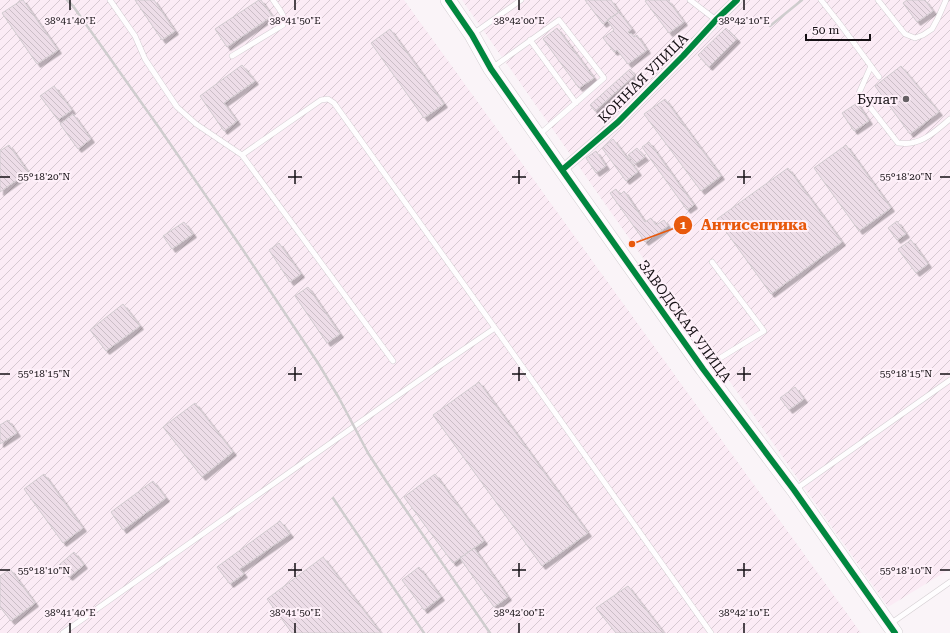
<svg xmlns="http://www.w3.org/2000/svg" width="950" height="633" viewBox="0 0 950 633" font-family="'Roboto Serif',serif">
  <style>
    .industrial { fill: url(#industrial-furrows) }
    .building { fill: url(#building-back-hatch); stroke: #d1cbcf; filter: url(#shadow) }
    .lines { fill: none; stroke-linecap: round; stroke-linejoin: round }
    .lane-casing { stroke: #d4ced2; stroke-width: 6 }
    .street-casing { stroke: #d4ced2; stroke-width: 11 }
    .secondary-casing { stroke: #d4ced2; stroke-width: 16 }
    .lane { stroke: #fefdfe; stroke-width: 5 }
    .street { stroke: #fefdfe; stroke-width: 10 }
    .secondary { stroke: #fefdfe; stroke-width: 15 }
    .rail { stroke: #cfcdce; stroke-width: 2.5 }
    .cycleway-casing { stroke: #fef0f9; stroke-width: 8 }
    .cycleway { stroke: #00873e; stroke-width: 6 }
    .ticks { fill: none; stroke: #151014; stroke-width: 1.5 }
    .poi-dot { fill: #656064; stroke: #fef0f9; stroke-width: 1.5 }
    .labels { text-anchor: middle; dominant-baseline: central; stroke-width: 4; stroke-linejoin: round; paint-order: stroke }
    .street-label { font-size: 14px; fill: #151014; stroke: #fef0f9 }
    .poi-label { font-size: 14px; fill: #151014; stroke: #fef0f9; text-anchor: end }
    .ticks-label { font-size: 10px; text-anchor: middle; fill: #151014; stroke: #fef0f9; stroke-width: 4; stroke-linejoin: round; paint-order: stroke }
    .leader { fill: none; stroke: #e8590c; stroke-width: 1.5 }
    .callout-dot { fill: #e8590c; stroke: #fef0f9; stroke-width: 1.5 }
    .mark-label { font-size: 12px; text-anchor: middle; font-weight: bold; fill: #fff }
    .callout-label { font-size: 15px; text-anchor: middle; font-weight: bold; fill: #e8590c; stroke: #fef0f9; stroke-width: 4; stroke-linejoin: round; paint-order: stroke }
  </style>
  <defs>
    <pattern id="industrial-furrows" width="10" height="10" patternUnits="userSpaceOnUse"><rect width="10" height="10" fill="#fbebf5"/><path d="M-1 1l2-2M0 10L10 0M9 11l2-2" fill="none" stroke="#d6c8d1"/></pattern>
    <pattern id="building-back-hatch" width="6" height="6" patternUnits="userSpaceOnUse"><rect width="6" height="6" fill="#eddde8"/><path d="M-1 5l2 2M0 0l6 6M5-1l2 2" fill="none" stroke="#cabdc6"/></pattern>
    <filter id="shadow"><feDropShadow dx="3.5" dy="3.5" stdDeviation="0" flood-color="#0004"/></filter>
  </defs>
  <rect width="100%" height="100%" fill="#faf4f8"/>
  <!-- industrial -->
  <path class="industrial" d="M0 0H404L861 633H0Z
    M462 0H950V569L888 607Z"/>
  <!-- building -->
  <path class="building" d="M22 0H23L58 50 37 64 2 13Z
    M135 0H154L175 31 162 40Z
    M259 0H261L272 16 227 47 215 29Z
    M585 0H611L619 12 603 24Z
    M647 0H668L684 22 669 33 645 1Z
    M907 0H925L933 11 917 22 903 3Z
    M619 12 632 29 628 32 630 34 631 33 634 37 637 35 647 50 628 64 617 50 614 52 603 38 614 30 607 20Z
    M557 28 594 78 579 88 543 39Z
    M726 28 737 39 709 67 698 55Z
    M390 29 444 104 424 118 371 43Z
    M242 65 255 81 224 103 237 121 224 131 200 96Z
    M901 66 939 112 910 134 875 86Z
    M630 69 635 75 595 111 590 105Z
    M54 86 72 110 58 120 40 96Z
    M665 99 721 176 701 191 644 114Z
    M857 103 869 121 854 131 842 113Z
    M73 114 91 139 78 149 60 124Z
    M613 139 638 172 626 181 602 148Z
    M649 142 694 205 687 210 642 147Z
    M9 145 28 172 0 192V151Z
    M846 145 891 208 859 231 814 168Z
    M637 148 645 157 635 164 628 155Z
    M596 151 606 166 596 173 586 158Z
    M788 168 842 242 771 294 717 219Z
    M616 189 620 195 624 191 645 222 651 218 656 225 664 220 668 226 645 242 610 193Z
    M897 221 906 234 897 240 888 228Z
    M184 222 193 234 172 249 163 236Z
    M911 240 928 264 916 273 898 249Z
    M279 243 301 274 290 282 269 250Z
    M308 287 340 334 327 343 295 296Z
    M123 304 140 326 106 351 90 330Z
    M479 382 588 533 542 566 433 415Z
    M795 387 804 399 789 410 780 398Z
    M195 403 233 452 202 477 163 427Z
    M8 420 17 433 0 444V425Z
    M44 474 83 528 63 543 24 489Z
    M435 474 484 541 453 563 404 497Z
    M153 481 166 498 123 530 111 512Z
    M280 521 290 534 240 569 244 574 230 584 217 567Z
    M474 548 508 597 494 607 460 558Z
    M74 552 84 565 69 577 59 565Z
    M323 557 381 633H292L267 599Z
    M419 567 441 597 424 610 402 580Z
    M10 569 35 603 11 621 0 607V576Z
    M628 586 664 633H616L596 608Z"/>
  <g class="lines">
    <!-- lane casing -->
    <g class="lane-casing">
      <path id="lane" d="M110 0 135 36 145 59 177 107 196 124 242 155 393 361
        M690 0 716 20
        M821 0 840 24 879 77
        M878 0 893 19 905 34 915 38 923 35 932 29 938 18 946 0
        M473 34 521 0
        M530 40 576 103
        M232 56 283 25C287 16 278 8 273 0
        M871 66 859 93 898 143C902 143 907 144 911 143 926 141 939 128 950 119
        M492 68 559 20 604 78 540 134
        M242 155 321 100 328 99 334 103 495 328 711 633
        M704 368 764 331 712 262
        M796 489 950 380
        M890 624 950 582
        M63 633 438 367 495 328"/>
    </g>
    <!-- street casing -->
    <g class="street-casing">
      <path id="street" d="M562 170 618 122 683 56 716 20 737 0"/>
    </g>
    <!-- secondary casing -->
    <g class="secondary-casing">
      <path id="secondary" d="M448 0 472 35 491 69 562 170 703 369 794 490 895 633"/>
    </g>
    <!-- lane -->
    <use href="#lane" class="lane"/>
    <!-- street -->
    <use href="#street" class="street"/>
    <!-- secondary -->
    <use href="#secondary" class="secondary"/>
    <!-- rail -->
    <path class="rail" d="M67 0 73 6 160 129 241 247 318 363 339 398 368 453 386 481 490 633
      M770 26 802 0
      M333 498 424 633"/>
    <!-- cycleway casing -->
    <g class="cycleway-casing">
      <path id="cycleway" d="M448 0 472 35 491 69 562 170 703 369 794 490 895 633
        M562 170 618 122 683 56 716 20 737 0"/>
    </g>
    <!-- cycleway -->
    <use href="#cycleway" class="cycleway"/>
  </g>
  <!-- ticks -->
  <path class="ticks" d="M70 0V10M295 0V10M519 0V10M744 0V10M295 170V184M519 170V184M744 170V184M0 177H10M288 177H302M512 177H526M737 177H751M940 177H950M295 367V381M519 367V381M744 367V381M0 374H10M288 374H302M512 374H526M737 374H751M940 374H950M295 563V577M519 563V577M744 563V577M0 570H10M288 570H302M512 570H526M737 570H751M940 570H950M70 623V633M295 623V633M519 623V633M744 623V633"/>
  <!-- markers -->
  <circle class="poi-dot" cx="906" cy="99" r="4"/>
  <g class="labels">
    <!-- street labels -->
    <g class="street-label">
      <text transform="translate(643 78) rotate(-45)">КОННАЯ УЛИЦА</text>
      <text transform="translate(685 321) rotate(54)">ЗАВОДСКАЯ УЛИЦА</text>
    </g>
    <!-- poi labels -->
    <g class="poi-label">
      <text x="898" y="99">Булат</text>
    </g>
  </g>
  <g class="ticks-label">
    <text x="70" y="24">38°41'40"E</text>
    <text x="295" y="24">38°41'50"E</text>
    <text x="519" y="24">38°42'00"E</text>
    <text x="744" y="24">38°42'10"E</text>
    <text x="44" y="180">55°18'20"N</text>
    <text x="906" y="180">55°18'20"N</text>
    <text x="44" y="377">55°18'15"N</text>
    <text x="906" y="377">55°18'15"N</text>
    <text x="44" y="574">55°18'10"N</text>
    <text x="906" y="574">55°18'10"N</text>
    <text x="70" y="616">38°41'40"E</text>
    <text x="295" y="616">38°41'50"E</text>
    <text x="519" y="616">38°42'00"E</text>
    <text x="744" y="616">38°42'10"E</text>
  </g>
  <!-- callouts -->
  <path class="leader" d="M632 244L683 225"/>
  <g class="callout-dot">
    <circle cx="632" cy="244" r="4"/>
    <circle cx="683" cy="225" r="10"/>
  </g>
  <g class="mark-label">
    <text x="683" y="229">1</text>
  </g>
  <g class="callout-label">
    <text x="754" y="230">Антисептика</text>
  </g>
  <!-- scale -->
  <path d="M806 34v6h64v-6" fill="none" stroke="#151014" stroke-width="2"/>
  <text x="812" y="34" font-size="12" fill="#151014" stroke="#fef0f9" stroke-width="3" paint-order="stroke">50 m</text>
</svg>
